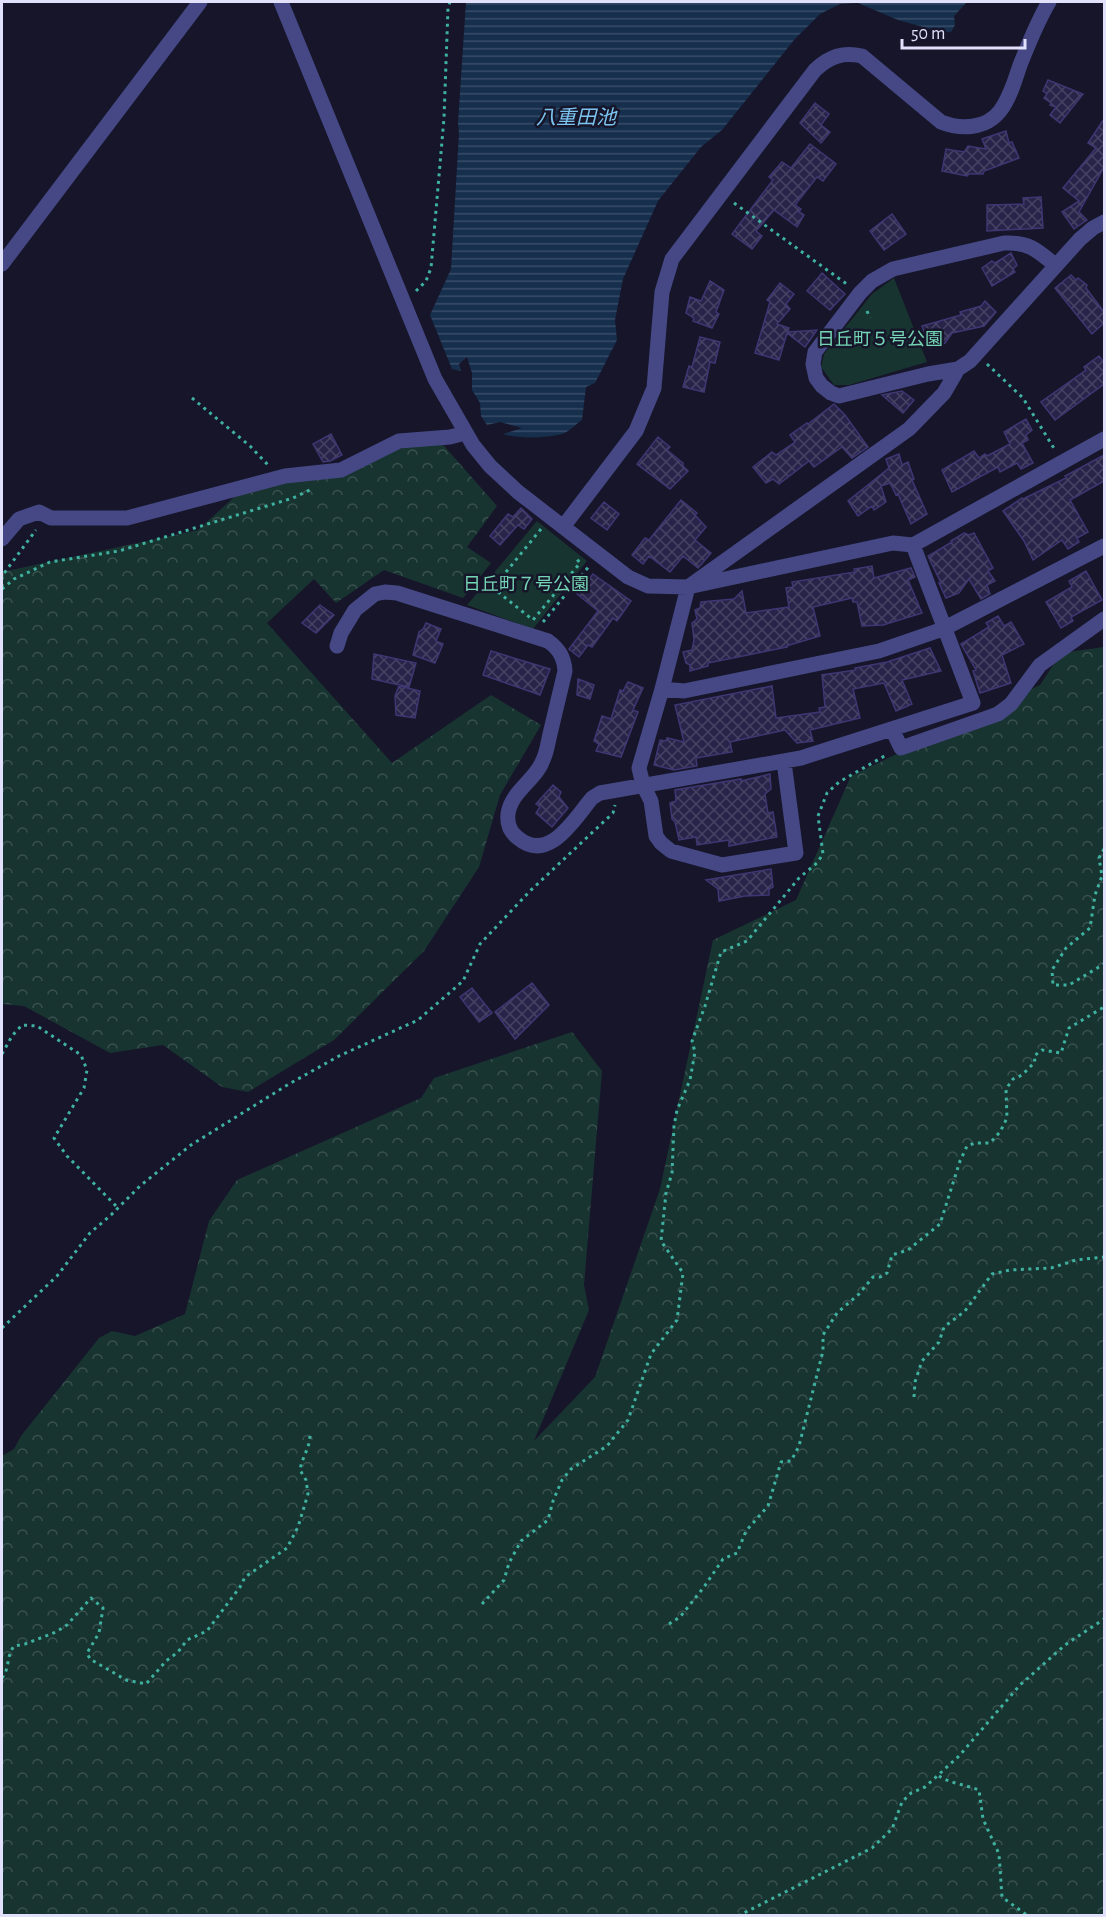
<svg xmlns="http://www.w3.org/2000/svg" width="1106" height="1917" viewBox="0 0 1106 1917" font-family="'Alegreya Sans','Noto Sans JP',sans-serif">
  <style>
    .forest { fill: url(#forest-crowns) }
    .park { fill: #183430 }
    .water { fill: url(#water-rules) }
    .building { fill: url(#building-cross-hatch); stroke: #3e3773; stroke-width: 1.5 }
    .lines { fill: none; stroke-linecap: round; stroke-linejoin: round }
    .path { stroke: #3fb1a0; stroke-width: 3; stroke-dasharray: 3 4.5; stroke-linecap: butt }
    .minor { stroke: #454884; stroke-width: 15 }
    .labels { text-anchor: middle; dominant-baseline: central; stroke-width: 5; stroke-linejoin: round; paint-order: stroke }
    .park-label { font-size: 18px; fill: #74d5b4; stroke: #16152a }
    .water-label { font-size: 20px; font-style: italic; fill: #7bc4f0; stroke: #16152a }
  </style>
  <defs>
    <pattern id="forest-crowns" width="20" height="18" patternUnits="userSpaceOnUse" patternTransform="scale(1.5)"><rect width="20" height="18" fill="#183430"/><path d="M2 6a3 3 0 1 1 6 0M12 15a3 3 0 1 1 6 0" fill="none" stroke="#39514f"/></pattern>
    <pattern id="water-rules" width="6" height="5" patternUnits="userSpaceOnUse" patternTransform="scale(1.5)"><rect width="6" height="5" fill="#162f4d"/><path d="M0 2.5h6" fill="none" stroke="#384d68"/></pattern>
    <pattern id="building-cross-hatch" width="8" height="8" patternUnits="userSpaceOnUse" patternTransform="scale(1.5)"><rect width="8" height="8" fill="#272349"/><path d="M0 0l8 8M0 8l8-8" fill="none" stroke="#464364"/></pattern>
  </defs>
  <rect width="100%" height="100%" fill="#16152a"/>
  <!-- forest -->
  <path class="forest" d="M438 439 497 506 467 547 491 563 463 598 384 570 336 603 314 579 267 623 392 763 491 695 541 725 500 795 479 867 424 951 334 1040 248 1092 222 1087 163 1045 110 1053 24 1006 2 1004V572L198 530 243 489Z
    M1104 647V1915H2V1456L14 1449 21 1436 99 1338 112 1331 135 1336 185 1314 209 1221 237 1180 421 1098 434 1078 572 1032 602 1071 584 1285 589 1310 534 1441 595 1377 660 1189 713 940 796 900 851 776 1040 685 1061 653Z"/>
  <!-- park -->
  <path class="park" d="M894 278 927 362 849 385H834L821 367 824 354 872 294Z
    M537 521 587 561 533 629 467 605Z"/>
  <!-- water -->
  <path class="water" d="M466 2H967L954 16 955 25 951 32H941L898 20 858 3 840 4 820 14 794 40 722 130 701 147 658 201 623 279 615 320 617 340 595 383 586 387 582 420C576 424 569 432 562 434 546 438 518 439 503 434L522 428 500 422 487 425 481 416 480 403 472 390V373L467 357 459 364 461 371 452 369 430 315 451 269 459 133 458 123Z"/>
  <!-- building -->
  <path class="building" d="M1048 80 1083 94 1060 123 1050 115 1056 107 1050 105 1051 103 1044 98 1047 94 1043 91Z
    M815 103 829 114 821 125 830 132 821 143 800 123Z
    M1104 119V167L1079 212 1087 220 1074 229 1062 212 1079 201 1063 188 1096 148 1088 143Z
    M1006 131 1009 143 1012 142 1019 158 984 171 983 174H969L967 176 942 171 946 149 964 152 968 146 986 149 982 139Z
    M810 144 836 164 823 181 817 177 795 205 801 209 799 212 804 215 797 227 774 210 756 231 762 236 752 249 732 234 773 180 769 177 782 162 791 168Z
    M1041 197 1043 228 987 231V205L1024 204 1023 198Z
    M892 214 906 234 884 250 870 231Z
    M1011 253 1017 265 1013 269 1015 272 992 286 982 268 992 261 995 263Z
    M822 273 845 294 830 310 807 291Z
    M1071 275 1076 280 1078 278 1087 285 1086 288 1104 312V323L1092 334 1055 288Z
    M710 281 724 290 716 312 719 314 712 328 693 321 694 318 686 313 690 297 701 301Z
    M780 283 794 294 786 304 790 309 777 324 789 328 788 332 817 330 805 347 787 333 779 360 755 353 770 302 767 300Z
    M985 301 996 312 984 326 952 333 945 343 930 348 922 326 961 315 960 312 981 306Z
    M700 337 720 342 715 363 710 362 704 392 683 387 689 366 692 367Z
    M1099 356 1104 363V384L1055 420 1041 402 1086 370 1084 367Z
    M902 391 914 400 903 413 882 395Z
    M834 404 845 415 868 447 852 458 842 447 814 467 809 461 779 484 773 479 766 483 753 467 772 452 776 455 795 442 790 435 807 423 808 424Z
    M1026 419 1032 430 1026 435 1028 440 1022 443 1033 463 1021 469 1017 463 1000 472 998 467 952 492 942 470 974 451 979 458 985 454 987 456 1010 444 1004 432Z
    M331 434 342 455 330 461 323 462 313 444Z
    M658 437 670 447 667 450 683 463V466L688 471 670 489 637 464Z
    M899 454 902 465 908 462 914 479 912 480 927 514 911 524 898 494 896 495 890 483 881 486 886 502 874 510 872 506 858 516 848 501 889 468 886 459Z
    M1104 455V481L1070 500 1088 532 1077 538 1079 542 1068 549 1062 540 1033 560 1024 541 1003 511 1022 498 1023 499 1066 478 1065 476Z
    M681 500 697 513 695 515 706 527 695 540 711 553 698 568 683 556 670 572 649 556 643 564 632 555 645 538 649 540Z
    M604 502 619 514 607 530 591 518Z
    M521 508 532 519 524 529 518 525 500 545 490 536 508 514 513 517Z
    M964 533 969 535 974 533 993 568 988 571 995 581 987 585 990 594 981 599 969 579 959 593 946 598 939 583H941L928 556 952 542 951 541Z
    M872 566 874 578 911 568 915 577 908 580 922 613 883 625 862 626 857 602H853L852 598 813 607 820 636 786 646 787 647 708 663V666L690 671V665L686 663 683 652 692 650 694 640 692 623 697 619 695 610 700 608 701 602 734 599 742 591 746 613 789 607 786 588 793 587 792 582 855 572 854 569Z
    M1086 571 1102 600 1071 617 1073 621 1061 628 1046 602 1072 587 1069 581Z
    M593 574 631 601 617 621 613 618 592 647 588 645 579 657 569 649 598 611 577 594Z
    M320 605 334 615 316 633 302 623Z
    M998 616 1004 626 1011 622 1024 644 1002 655 1011 683 980 693 973 671 976 670 961 644 989 627 986 623Z
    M426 623 441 629 436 641 443 644 435 663 413 655 419 632 423 629Z
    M930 648 941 671 902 680 912 704 896 711 884 683 853 689 860 718 810 730 813 741 797 743 785 730 730 742 732 752 696 758 697 766 674 770 654 765 660 740 666 741 667 738 684 742 675 705 772 686 776 718 820 712 819 708 825 707 822 675 856 670 855 668 887 662Z
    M491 651 550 669 540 695 483 675Z
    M374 654 416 663 409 687 372 679Z
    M578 679 594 685 590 699 577 695Z
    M628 682 643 688 633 710 638 712 621 757 596 751 599 744 594 741 602 716 611 719 620 690 623 691Z
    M399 686 420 691 415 718 396 715 395 696Z
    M770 774 771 789 765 794 768 813 773 812 777 837 729 846V840L697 845 696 837 679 840 675 822 672 819 670 803 676 801 675 790 741 779V781Z
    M553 785 561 792 559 797 568 808 552 827 536 813 540 807 536 804Z
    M771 869 773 887 769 889V895L745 896 719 901 718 889 706 880Z
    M532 983 549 1005 515 1039 495 1012Z
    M472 988 492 1013 479 1022 460 997Z"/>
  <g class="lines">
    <!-- path -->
    <path class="path" d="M734 203 848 285
      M416 291 426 281 431 268 444 118 448 8 450 2
      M867 311 870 318
      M987 364 1023 398 1055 450
      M192 398 250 446 268 465
      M541 529 493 588 533 620 580 563 576 558
      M2 587V576L36 530
      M2 589 14 579 50 562 119 551 293 498 312 489
      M543 622 590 565
      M1104 849 1099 858 1102 876 1095 895 1090 928 1066 948 1052 970 1053 985H1069L1104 964
      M2 1054 12 1036 22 1025 37 1026 81 1055 87 1070 84 1088 54 1138 67 1156 118 1208
      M2 1328 57 1276 90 1233 111 1215 140 1186 191 1145 289 1084 339 1056 418 1020 463 981 480 944 530 891 613 813 615 805
      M914 1397 915 1382 922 1361 939 1342 944 1327 965 1311 992 1274 1010 1270 1051 1268 1076 1260 1104 1257
      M482 1604 504 1580 509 1563 521 1541 548 1520 553 1501 562 1480 571 1469 607 1446 628 1420 651 1354 677 1320 683 1273 661 1241 666 1193 672 1173 674 1126 677 1110 690 1080 695 1052 692 1041 705 1006 721 952 747 941 799 878 817 863 823 854 818 816 827 793 839 782 888 754
      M669 1624 680 1617 704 1587 723 1559 737 1553 746 1531 768 1506 781 1462 791 1461 799 1446 823 1351V1335L837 1313 859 1294 873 1277H880L887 1273 892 1255 908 1250 940 1224 960 1161 967 1146 975 1143H990L1000 1132 1007 1118 1006 1089 1013 1079 1022 1075 1035 1062 1034 1056 1042 1050 1061 1053 1069 1028 1104 1007
      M2 1678C10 1668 6 1657 14 1646L25 1644 56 1632 67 1625 91 1598 103 1608 99 1633 87 1653 90 1659 126 1680 146 1684 166 1661 178 1652 187 1640 207 1631 240 1587 245 1577 287 1548 298 1527 308 1494 306 1480 300 1470C302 1457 310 1448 310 1435
      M939 1776C949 1783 966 1785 979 1790L983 1819 999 1854 1002 1897 1028 1916
      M738 1916 872 1848 892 1829 902 1802 911 1793 925 1787 959 1756 1020 1685 1065 1645 1104 1619"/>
    <!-- minor -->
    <path class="minor" d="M281 2 435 379 473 445 490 466 518 492 628 577 648 586 688 587 893 543 913 545 1104 439
      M2 264 200 2
      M1055 265C1037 250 1029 242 1004 243L893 269 872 281 860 293 815 352 813 364 816 378 822 386 831 393 839 396 928 374 958 369 970 361 1080 239 1093 228 1104 222
      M563 527 636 431 654 388 662 292 672 259 815 70C830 56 843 52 862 56L941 122C961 130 986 129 1000 111 1010 98 1015 80 1020 65 1029 43 1037 22 1049 2
      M2 539 19 519 39 512 51 518H127L285 476 341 470 399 441 450 437 465 433
      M337 646 341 633 355 610 375 594 385 592 397 593 548 641C559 649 564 657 565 671 560 692 555 713 550 734 548 742 547 752 543 760 536 780 511 791 508 814 507 823 510 832 518 838 549 864 575 818 592 798L600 793 801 758 973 703 913 545
      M662 689 684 691 879 651 943 629 1104 546
      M892 729 901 748 998 714 1011 704 1040 665 1104 619
      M784 762 796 853 722 865 671 851 661 843 656 836 651 801 643 785 639 768 662 689 688 587 909 429 944 393 958 369"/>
  </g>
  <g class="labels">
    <!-- park labels -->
    <g class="park-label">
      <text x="880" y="340">日丘町５号公園</text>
      <text x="526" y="585">日丘町７号公園</text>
    </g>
    <!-- water labels -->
    <g class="water-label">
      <text x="576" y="118">八重田池</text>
    </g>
  </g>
  <!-- border -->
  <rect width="1106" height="1917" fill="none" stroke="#e2e1fc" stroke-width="6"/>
  <!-- scale -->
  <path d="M902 39v9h123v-9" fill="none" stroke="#e2e1fc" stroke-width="3"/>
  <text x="911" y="39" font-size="18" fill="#e2e1fc" stroke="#16152a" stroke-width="4.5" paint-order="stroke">50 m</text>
</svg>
